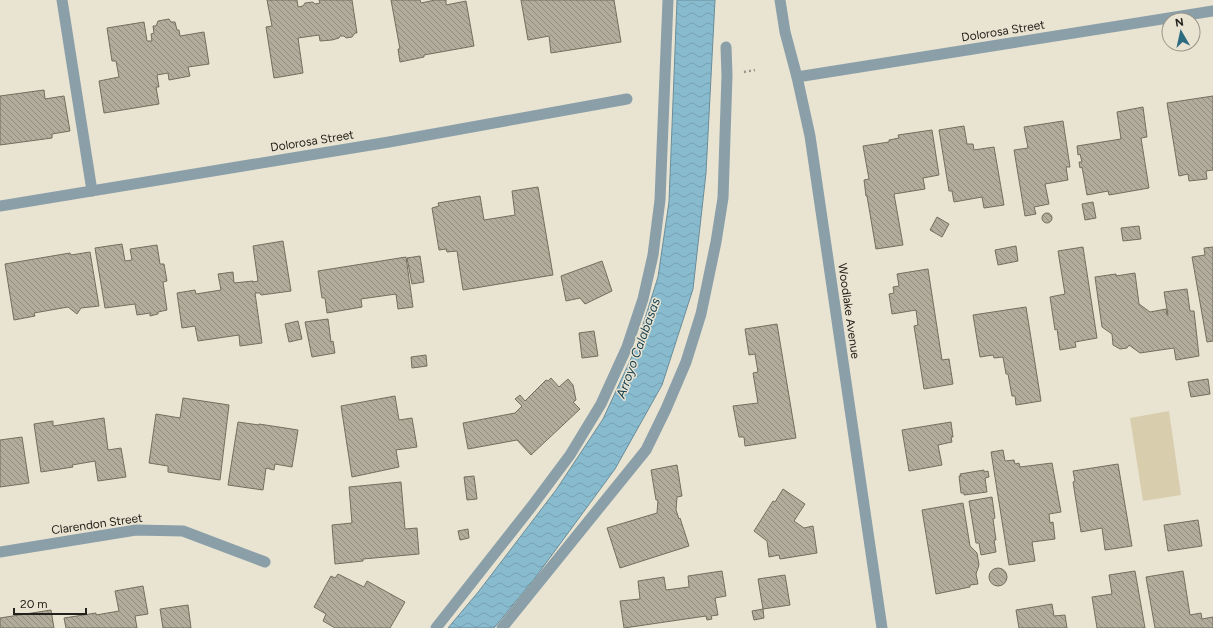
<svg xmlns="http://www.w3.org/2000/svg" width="1213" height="628" viewBox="0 0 1213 628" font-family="Figtree,sans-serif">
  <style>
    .green { fill: #d8cdac }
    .water { fill: url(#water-waves); stroke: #6a8d99 }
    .building { fill: url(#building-back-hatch); stroke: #736e5e }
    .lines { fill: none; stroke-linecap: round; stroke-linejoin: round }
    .path { stroke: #989487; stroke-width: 2.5; stroke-dasharray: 2 3; stroke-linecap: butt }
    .service { stroke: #8a9fa8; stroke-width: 11 }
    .minor { stroke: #8a9fa8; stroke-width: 11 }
    .tertiary { stroke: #8a9fa8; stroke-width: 11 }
    .labels { text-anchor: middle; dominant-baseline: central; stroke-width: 3; stroke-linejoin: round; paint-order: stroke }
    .street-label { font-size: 12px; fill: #23211b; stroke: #e9e3d2 }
    .water-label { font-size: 13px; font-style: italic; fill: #123e4e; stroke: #e9e3d2 }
  </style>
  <defs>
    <pattern id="water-waves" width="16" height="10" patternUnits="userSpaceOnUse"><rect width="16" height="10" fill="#89bbcf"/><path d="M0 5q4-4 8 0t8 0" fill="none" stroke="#76a0b1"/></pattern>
    <pattern id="building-back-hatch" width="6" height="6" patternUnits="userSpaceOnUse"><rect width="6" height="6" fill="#b1ac9b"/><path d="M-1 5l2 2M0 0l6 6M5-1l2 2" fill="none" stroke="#908c7e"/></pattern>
  </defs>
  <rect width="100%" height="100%" fill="#e9e3d2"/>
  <!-- green -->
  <path class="green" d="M1169 411 1181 495 1143 501 1130 418Z"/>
  <!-- water -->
  <path class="water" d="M677 0H715L706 173 693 289 662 385 615 469 535 578 494 628H448L479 591 556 490 603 419 635 350 658 277 669 202Z"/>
  <!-- building -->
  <path class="building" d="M267 0H297L298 7 303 6 305 3 313 2 315 4 320 3 319 0H352L357 33H355L352 37 346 38 344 36H340L339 38 332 40 320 41 319 35 298 38 303 73 274 78 266 27 272 26Z
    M391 0H420L421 3 435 0H446V5L466 1 474 46 424 55V57L400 62 398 49H400Z
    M521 0H614L621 42 551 53 549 36 528 40Z
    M169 19 171 22H175L177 30H179L180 36 204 32 209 64 188 67 190 76 169 80 168 73 157 75 159 87H156L159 104 104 113 99 81 119 77 116 61H112L107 28 144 22 147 41H152L151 34 154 33 153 26H156L158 21Z
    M44 90 45 99 64 96 70 131 52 134V138L0 145V96Z
    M1213 96V170L1206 171 1207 179 1189 181 1188 174 1179 176 1167 103Z
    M1143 107 1147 137 1141 138 1149 188 1109 195 1108 191 1087 195 1082 167 1080 168 1079 162H1082L1080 154 1078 155 1077 146 1121 139 1117 112Z
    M1063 121 1070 167H1066L1068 180 1045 184 1049 204 1034 207 1036 214 1025 216 1014 150 1028 148 1024 127Z
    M964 126 967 144H973L974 150 994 147 1004 205 984 208 982 197 954 202 952 191H949L939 130Z
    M932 130 939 175 923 178 925 189 894 194 903 245 876 249 867 196H866L864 180 869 179 863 146 889 142V140L899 138 898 135Z
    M538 187 553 275 463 290 457 251 447 252 446 249 439 250 432 208 439 206 438 203 480 196 484 220 515 215 512 191Z
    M1093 202 1096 218 1085 220 1082 204Z
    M1042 218a5 5 0 1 1 10 0a5 5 0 1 1-10 0Z
    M937 217 949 224 942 237 930 230Z
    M1139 226 1141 239 1123 241 1121 228Z
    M283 241 291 291 261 295 260 293H255L262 343 240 346 239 335 198 341 195 326 182 328 177 293 195 290 196 294 221 290 218 274 233 272 234 283 253 281V282L258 281 253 246Z
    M122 244 125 261 132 260 130 249 157 245 160 264H164L167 281 163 282 167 310 158 312V314L150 316V313L137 315 135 304 105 308 95 248Z
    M1016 246 1018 261 998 265 995 250Z
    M1083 247 1097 338 1075 342 1076 347 1060 350 1057 329 1055 330 1050 297 1065 294 1058 251Z
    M1213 247V341L1207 342 1192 257 1205 255 1204 248Z
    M90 252 99 306 81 308 77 314 68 307 34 313 35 316 14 320 5 264 70 253 71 255Z
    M420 256 424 282 412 284 407 258Z
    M406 257 413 307 398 309 396 294 361 299 362 307 327 313 325 298H322L318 271Z
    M602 261 612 291 585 304 580 298 566 301 561 276Z
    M928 269 942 360 949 359 953 384 924 389 914 326 918 325 916 310 892 314 889 294 894 293 893 287 899 286 897 274Z
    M1135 273 1139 304 1150 312 1166 309 1167 315H1168L1164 292 1187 289 1190 311H1194L1199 356 1176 360 1174 348 1140 353 1129 345 1127 348 1120 349 1113 345 1112 334 1102 327 1095 277 1116 274V276Z
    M1026 307 1041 401 1016 405 1015 396H1012L1008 374H1006L1003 357 994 358 993 355 980 357 973 315Z
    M328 319 331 342 333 341 335 353 312 357 305 322Z
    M298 321 302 339 289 342 285 324Z
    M777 324 796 438 745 446 744 437H739L733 406 758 403 753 373 758 372 755 354 749 355 745 329Z
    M594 331 598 356 582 358 579 333Z
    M426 355 427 366 412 368 411 357Z
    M551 378 559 387 568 379 573 385 576 400 573 402 580 409 531 455 517 440 468 449 463 423 515 413 522 406 515 399 520 395 525 401 546 380 548 381Z
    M1208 379 1210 394 1191 397 1188 382Z
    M395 396 399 420 412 418 417 447 396 450 399 467 352 477 341 406Z
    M183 398 229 405 220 480 168 472V466L149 463 156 414 180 418Z
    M104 418 108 450 121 448 126 477 98 481 95 461 72 465 73 467 41 472 34 424 53 421V426Z
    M238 422 259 425V424L298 430 292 467 275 464 274 470 266 468 263 490 228 485Z
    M951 422 953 437H951L952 442 938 445 942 465 909 471 902 430Z
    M22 437 29 483 0 487V440Z
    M1003 450 1005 461 1014 460 1015 464 1019 463 1020 467 1052 463 1061 512 1049 514 1050 523 1053 522 1055 539 1032 542 1035 561 1009 565 991 452Z
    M1118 464 1132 546 1105 550 1102 528 1081 532 1073 482 1075 481 1073 471Z
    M677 465 682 496 677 497 676 510 679 519 680 518 689 546 620 568 607 528 657 513 658 500H656L651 470Z
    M984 470V472L988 471 989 477 985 478 987 492 964 495V493H961L959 476H961L960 474Z
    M474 476 477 499 467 500 464 477Z
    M401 482 405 529 417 528 419 554 363 559V561L335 564 332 525 352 523 349 487Z
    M783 489 805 504 794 521 804 528 813 526 817 553 780 559 779 555 769 557 767 541 754 531 773 501 775 502Z
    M992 497 995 518 993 519 996 540H994L996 552 981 555 979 543H976L969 501Z
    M963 503 970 546 977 553 979 565 976 574 978 584 970 585V587L936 594 922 510Z
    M1198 520 1202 546 1168 551 1164 525Z
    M468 529 469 538 460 540 458 531Z
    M989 577a9 9 0 1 1 18 0a9 9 0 1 1-18 0Z
    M722 571 726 596 715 598 718 615 711 616 712 619 707 620 706 616 624 628 620 601 640 599 638 581 664 577 666 590 689 587 688 576Z
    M1135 571 1145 628H1097L1092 597 1112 594 1109 575Z
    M1183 571 1190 615 1201 613 1202 619 1213 617V628H1155L1146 577Z
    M338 574 364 587 367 581 405 602 390 628H335L323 621 326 614 314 607 331 576 335 578Z
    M785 575 790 605 763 609 758 579Z
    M143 586 148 614 135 616 137 628H66L64 618 96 613V615L119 611 115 591Z
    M1052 604 1054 616 1065 615 1067 628H1019L1016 610Z
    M188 605 191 628H163L160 609Z
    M763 609 764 618 754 620 752 611Z
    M51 610 54 628H0V618Z"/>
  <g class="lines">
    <!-- path -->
    <path class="path" d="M744 72 755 70"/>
    <!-- service -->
    <path class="service" d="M62 0 92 191
      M436 628 532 506 570 455 601 404 627 347 643 299 653 255 660 200 668 0
      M502 628 646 450 666 409 686 362 701 314 716 242 723 198 727 75 726 47"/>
    <!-- minor -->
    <path class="minor" d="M797 77 1213 11
      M0 206 389 142 627 99
      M0 552 136 530 183 531 265 562"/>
    <!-- tertiary -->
    <path class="tertiary" d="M780 0 785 32 797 77 810 136 882 628"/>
  </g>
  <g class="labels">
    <!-- street labels -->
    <g class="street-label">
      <text transform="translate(1003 31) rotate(-9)">Dolorosa Street</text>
      <text transform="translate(312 141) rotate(-9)">Dolorosa Street</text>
      <text transform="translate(849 311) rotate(82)">Woodlake Avenue</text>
      <text transform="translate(97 524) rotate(-8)">Clarendon Street</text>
    </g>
    <!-- water labels -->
    <g class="water-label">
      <text transform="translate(638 348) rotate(-70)">Arroyo Calabasas</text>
    </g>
  </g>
  <!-- north arrow -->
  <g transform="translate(1181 32) rotate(351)"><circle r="19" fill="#e9e3d2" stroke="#9a9589"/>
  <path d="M0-3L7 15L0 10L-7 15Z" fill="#2d6b81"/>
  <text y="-6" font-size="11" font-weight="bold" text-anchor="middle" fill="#23211b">N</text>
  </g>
  <!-- scale -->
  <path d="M14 608v6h72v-6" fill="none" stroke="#23211b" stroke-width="2"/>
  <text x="20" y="608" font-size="12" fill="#23211b" stroke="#e9e3d2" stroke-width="3" paint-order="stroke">20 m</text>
</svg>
